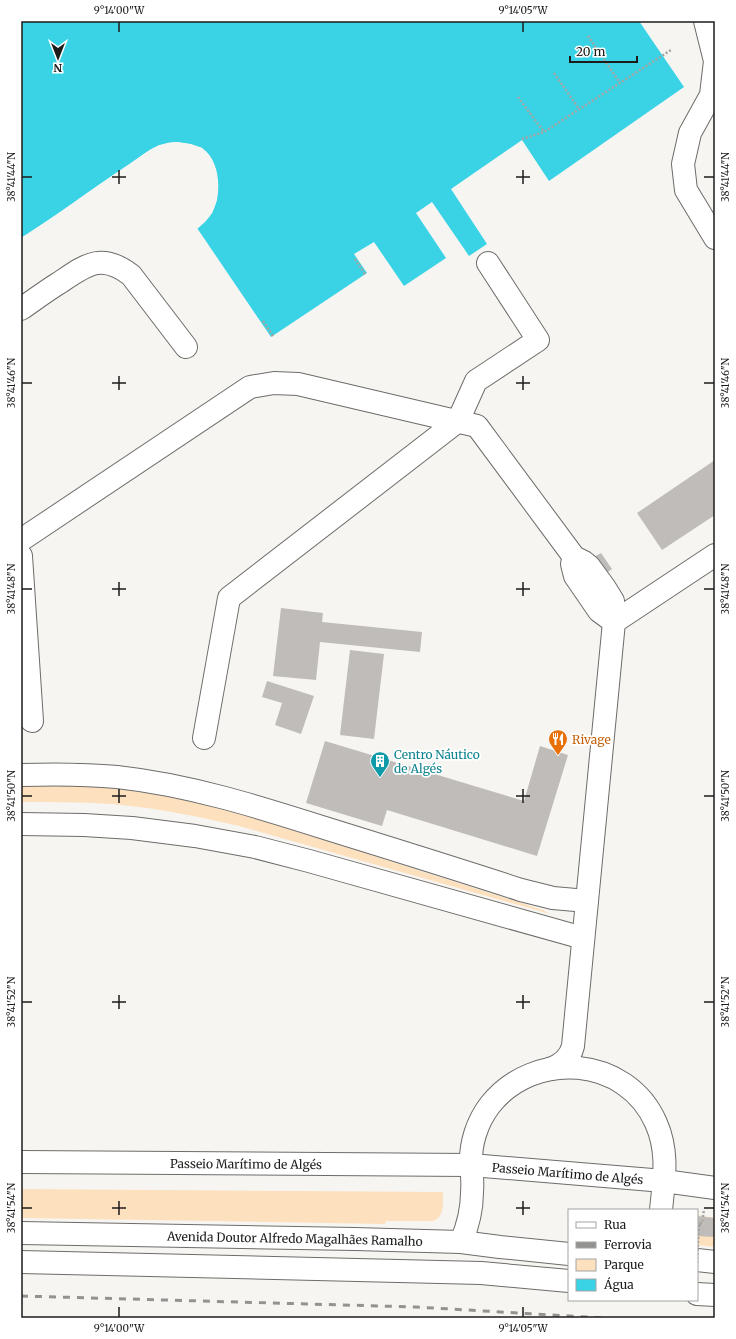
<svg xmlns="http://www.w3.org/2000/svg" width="736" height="1339" viewBox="0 0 736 1339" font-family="Merriweather,serif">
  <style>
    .green { fill: #fde0bd }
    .water { fill: #3ad3e6 }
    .pier { fill: #f7f5f2 }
    .building { fill: #bfbcba }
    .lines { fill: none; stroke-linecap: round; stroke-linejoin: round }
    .minor-casing { stroke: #6d6c69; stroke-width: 24 }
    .path { stroke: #a5a4a1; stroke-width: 2.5; stroke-dasharray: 2 2; stroke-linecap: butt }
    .minor { stroke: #fff; stroke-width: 22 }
    .rail { stroke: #949290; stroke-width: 3; stroke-dasharray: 7 7; stroke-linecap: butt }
    .path-bridge { stroke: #a5a4a1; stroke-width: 2.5; stroke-dasharray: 2 2; stroke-linecap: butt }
    .ticks { fill: none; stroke: #1c1b1a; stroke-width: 1.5 }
    .labels { text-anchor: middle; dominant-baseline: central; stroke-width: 3.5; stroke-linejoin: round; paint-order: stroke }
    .food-label { font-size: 12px; fill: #c56008; stroke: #fff; text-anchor: start }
    .culture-label { font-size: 12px; fill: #0d838f; stroke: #fff; text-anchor: start }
    .street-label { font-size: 12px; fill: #1c1b1a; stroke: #fff }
    .neatline { fill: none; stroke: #1c1b1a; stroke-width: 1.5 }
    .ticks-label { font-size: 10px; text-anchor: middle; fill: #1c1b1a }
  </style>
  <rect width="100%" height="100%" fill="#f7f5f2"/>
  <!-- green -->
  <path class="green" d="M21 787C52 786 84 785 115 789 187 796 257 819 326 841 399 864 471 887 543 910L550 914 239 826C192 815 143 805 94 803 70 802 45 802 21 802Z
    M21 1189 443 1192C443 1202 445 1217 433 1221H386L385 1224 21 1218Z
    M697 1215 715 1218V1247L697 1245Z"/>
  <!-- water -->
  <path class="water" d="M21 21H639L684 87 549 181 522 140 451 189 487 244 469 256 432 202 416 213 446 258 404 286 374 242 354 254 367 273 271 337 197 228C203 224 208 219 212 213 222 195 221 161 202 148 199 146 180 142 176 142 171 142 165 143 161 145 149 148 135 161 125 167 90 190 56 216 21 238Z"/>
  <!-- pier -->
  <path class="pier" d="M177 142 191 144 202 148 211 158 216 170 218 185 217 200 212 213 205 222 197 229 258 319 257 320 195 229 196 227 204 220 210 212 215 199 216 185 214 171 209 159 201 149 190 146 177 144 160 147 97 188 50 222 21 240V238L49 220 96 187 147 152 159 145Z"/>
  <!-- building -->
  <path class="building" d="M715 460V515L662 550 637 513Z
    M601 553 612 569 604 575 592 558Z
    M281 608 323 613 322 622 422 632 420 652 320 642 316 680 273 676Z
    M350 650 384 654 374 739 340 735Z
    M267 681 314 696 301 734 275 725 282 703 262 697Z
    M325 741 524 801 540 746 568 755 537 856 387 810 382 826 306 803Z
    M697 1216 715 1218V1237L697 1236Z"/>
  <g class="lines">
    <!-- minor casing -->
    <g class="minor-casing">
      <g id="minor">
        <path d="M705 21 715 61 711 95 690 133 683 164 686 190 715 238"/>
        <path d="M21 309C34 300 46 291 59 283 86 265 101 252 131 275L186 347"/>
        <path d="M21 540 250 387 274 383 298 384 477 426 574 557 584 562 589 566 605 588 613 601 614 622"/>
        <path d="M21 556 32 721"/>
        <path d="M574 557 572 564 575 576 599 611 614 622"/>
        <path d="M204 738 229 598 458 421 476 381 538 340 488 263"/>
        <path d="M21 775C53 774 85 774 117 777 190 785 259 807 328 829 392 849 457 869 521 890L553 898 587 901"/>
        <path d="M21 824 84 825 132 828 195 836 255 847 309 861 583 938"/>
        <path d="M550 1069C562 1065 570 1058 573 1046L614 622 715 555"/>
        <path id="s1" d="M21 1162 471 1165 664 1181 715 1188"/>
        <path id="s2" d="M21 1233 355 1239 461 1242 500 1247 569 1254"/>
        <path d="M461 1242C468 1226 472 1210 472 1192 473 1183 472 1174 471 1165 470 1144 477 1122 490 1105 534 1049 627 1056 656 1123 669 1152 664 1180 661 1210"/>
        <path d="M697 1260 715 1262"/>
        <path d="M21 1262 481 1273 569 1281"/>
        <path d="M697 1294 715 1295"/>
      </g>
    </g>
    <!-- path -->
    <path class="path" d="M588 36 620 83
      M554 73 579 109
      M518 97 544 132
      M522 139 544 132 671 50
      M355 259 365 274
      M263 321 273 336
      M703 1217 704 1209
      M699 1225H702L697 1224V1223H702L703 1220"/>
    <!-- minor -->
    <use href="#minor" class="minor"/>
    <!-- rail -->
    <path class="rail" d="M21 1296 416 1307 603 1318"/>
    <!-- path-bridge -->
    <path class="path-bridge" d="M697 1263 699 1225"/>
  </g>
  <!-- ticks -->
  <path class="ticks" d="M119 22V32M523 22V32M119 170V184M523 170V184M22 177H32M112 177H126M516 177H530M704 177H714M119 376V390M523 376V390M22 383H32M112 383H126M516 383H530M704 383H714M119 582V596M523 582V596M22 589H32M112 589H126M516 589H530M704 589H714M119 789V803M523 789V803M22 796H32M112 796H126M516 796H530M704 796H714M119 995V1009M523 995V1009M22 1002H32M112 1002H126M516 1002H530M704 1002H714M119 1201V1215M523 1201V1215M22 1208H32M112 1208H126M516 1208H530M704 1208H714M119 1307V1317M523 1307V1317"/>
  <!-- icons -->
  <defs>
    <g id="restaurant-pin" transform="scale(1)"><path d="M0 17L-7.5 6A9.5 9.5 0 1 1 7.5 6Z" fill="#e8710a" stroke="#fff"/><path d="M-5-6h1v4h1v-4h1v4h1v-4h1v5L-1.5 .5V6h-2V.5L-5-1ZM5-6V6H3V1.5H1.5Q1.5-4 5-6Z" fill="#fff"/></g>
    <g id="building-pin" transform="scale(1)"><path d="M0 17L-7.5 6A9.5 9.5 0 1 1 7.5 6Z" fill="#0f9aa8" stroke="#fff"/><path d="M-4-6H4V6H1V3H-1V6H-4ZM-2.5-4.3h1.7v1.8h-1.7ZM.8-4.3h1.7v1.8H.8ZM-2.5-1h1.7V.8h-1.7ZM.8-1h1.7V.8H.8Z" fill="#fff"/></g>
  </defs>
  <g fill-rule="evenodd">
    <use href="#restaurant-pin" x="558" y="739"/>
    <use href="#building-pin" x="380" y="761"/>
  </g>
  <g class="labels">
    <!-- food labels -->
    <g class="food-label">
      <text x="572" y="739">Rivage</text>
    </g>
    <!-- culture labels -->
    <g class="culture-label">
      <text x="394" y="754">Centro Náutico<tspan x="394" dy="14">de Algés</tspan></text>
    </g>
    <!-- street labels -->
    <g class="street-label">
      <text stroke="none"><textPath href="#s1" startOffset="225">Passeio Marítimo de Algés</textPath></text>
      <text stroke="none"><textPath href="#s1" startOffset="547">Passeio Marítimo de Algés</textPath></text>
      <text stroke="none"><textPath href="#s2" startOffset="274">Avenida Doutor Alfredo Magalhães Ramalho</textPath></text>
    </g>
  </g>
  <!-- border -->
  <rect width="736" height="1339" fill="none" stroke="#ffffff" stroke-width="44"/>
  <!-- legend -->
  <rect x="568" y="1209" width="130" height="92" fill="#ffffff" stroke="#a4a4a3"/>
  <rect x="576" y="1222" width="20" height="6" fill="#ffffff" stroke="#a4a4a3"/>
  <text x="604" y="1229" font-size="12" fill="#1c1b1a">Rua</text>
  <rect x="576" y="1242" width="20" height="6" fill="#949290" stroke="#a4a4a3"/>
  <text x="604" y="1249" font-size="12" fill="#1c1b1a">Ferrovia</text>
  <rect x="576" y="1259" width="20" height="12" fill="#fde0bd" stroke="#a4a4a3"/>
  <text x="604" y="1269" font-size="12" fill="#1c1b1a">Parque</text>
  <rect x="576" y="1279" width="20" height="12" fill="#3ad3e6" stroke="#a4a4a3"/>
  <text x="604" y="1289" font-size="12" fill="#1c1b1a">Água</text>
  <!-- north arrow -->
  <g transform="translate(58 58) rotate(180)" stroke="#ffffff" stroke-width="3" paint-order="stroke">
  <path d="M0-3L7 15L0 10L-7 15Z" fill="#1c1b1a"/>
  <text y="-6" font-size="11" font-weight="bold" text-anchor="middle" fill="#1c1b1a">N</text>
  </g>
  <!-- scale -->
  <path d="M570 56v6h67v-6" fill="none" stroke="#1c1b1a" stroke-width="2"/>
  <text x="576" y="56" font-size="12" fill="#1c1b1a" stroke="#ffffff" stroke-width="3" paint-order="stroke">20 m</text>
  <rect x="22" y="22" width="692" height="1295" class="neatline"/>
  <g class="ticks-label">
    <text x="119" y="14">9°14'00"W</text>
    <text x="523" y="14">9°14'05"W</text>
    <text transform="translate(725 177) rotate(-90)" y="4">38°41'44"N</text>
    <text transform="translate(11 177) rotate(-90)" y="4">38°41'44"N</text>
    <text transform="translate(725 383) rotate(-90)" y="4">38°41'46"N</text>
    <text transform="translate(11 383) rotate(-90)" y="4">38°41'46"N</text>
    <text transform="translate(11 589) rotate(-90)" y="4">38°41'48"N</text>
    <text transform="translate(725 589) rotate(-90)" y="4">38°41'48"N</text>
    <text transform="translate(11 796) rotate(-90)" y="4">38°41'50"N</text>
    <text transform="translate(725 796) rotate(-90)" y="4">38°41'50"N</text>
    <text transform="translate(11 1002) rotate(-90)" y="4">38°41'52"N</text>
    <text transform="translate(725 1002) rotate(-90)" y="4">38°41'52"N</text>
    <text transform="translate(725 1208) rotate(-90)" y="4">38°41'54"N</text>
    <text transform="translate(11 1208) rotate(-90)" y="4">38°41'54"N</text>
    <text x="119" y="1332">9°14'00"W</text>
    <text x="523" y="1332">9°14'05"W</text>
  </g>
</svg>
